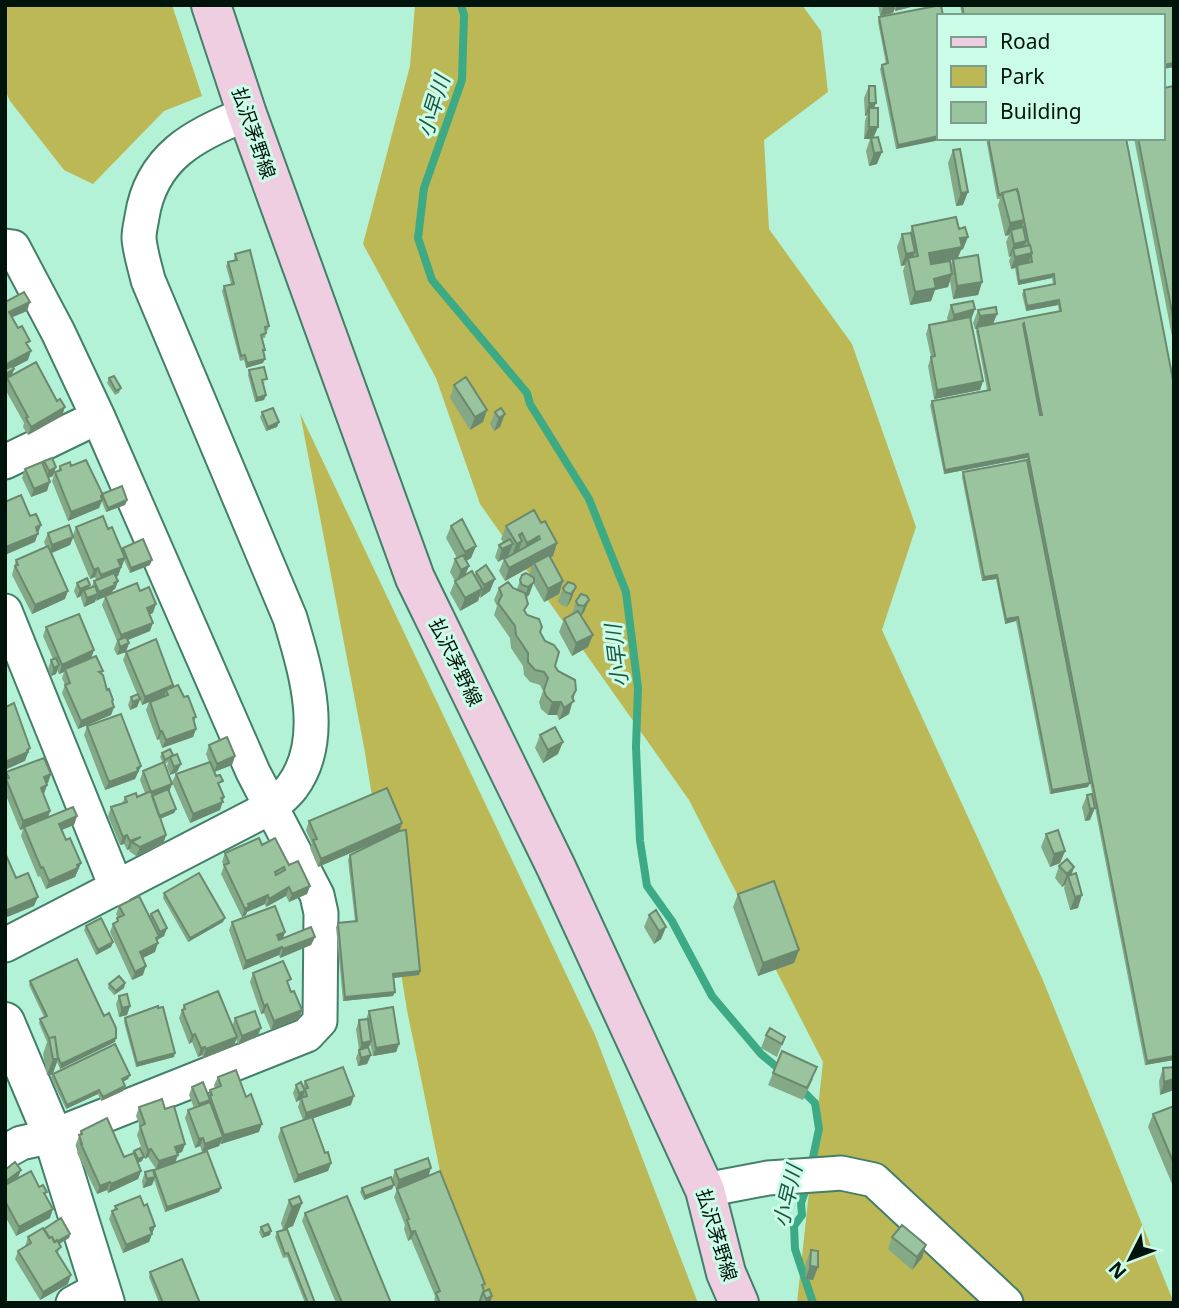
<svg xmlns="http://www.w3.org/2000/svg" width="1179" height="1308" viewBox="0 0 1179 1308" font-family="'Noto Sans','Noto Sans JP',sans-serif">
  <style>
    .green { fill: #bbb855 }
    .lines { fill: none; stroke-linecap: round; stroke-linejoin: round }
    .stream { stroke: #3daa86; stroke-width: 8 }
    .minor-casing { stroke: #447f69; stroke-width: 37 }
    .tertiary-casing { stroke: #447f69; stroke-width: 42 }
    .secondary-casing { stroke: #447f69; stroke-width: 42 }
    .minor { stroke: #fff; stroke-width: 33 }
    .tertiary { stroke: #fff; stroke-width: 38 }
    .secondary { stroke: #eecee0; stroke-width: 38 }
    .wall { fill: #84a987; fill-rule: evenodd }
    .shaded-wall { fill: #6b896e }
    .building { fill: #99c49d; stroke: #6b896e; stroke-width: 2; fill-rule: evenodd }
    .labels { text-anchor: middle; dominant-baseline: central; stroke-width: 6; stroke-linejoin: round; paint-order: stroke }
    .street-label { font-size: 19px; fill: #00140c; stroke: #cbfce7 }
    .water-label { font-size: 21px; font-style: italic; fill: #1d5744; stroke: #cbfce7 }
  </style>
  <rect width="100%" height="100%" fill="#b4f2d8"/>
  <!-- green -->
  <path class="green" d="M5 5H172L202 96 164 111 93 184 64 170 10 101 5 90Z
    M415 5H802L821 31 828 92 764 140 769 229 852 344 916 527 882 630 1042 978 1174 1303H797L823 1062 689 800 480 504 436 378 363 244 410 66Z
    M300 413 595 1035 698 1303H467L407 1010 364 747Z"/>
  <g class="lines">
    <!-- stream -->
    <path class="stream" d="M461 5 464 15 462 80 424 188 418 238 432 280 527 393 530 404 589 499 626 592 638 688 636 747 640 841 647 886 672 921 712 996 761 1054 784 1073
      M798 1086 815 1103 819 1129 811 1167
      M808 1183 801 1203 802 1215 794 1226 795 1249 813 1303"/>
    <!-- minor casing -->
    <g class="minor-casing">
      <path id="minor" d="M5 246 13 247 58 332 98 417 253 772 317 895 321 913 320 1021 307 1035 53 1136 21 1143 5 1152
        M5 462 98 417
        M5 611 117 889
        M5 945 273 806C279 800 287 794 292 787 328 739 305 669 290 618L148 280C145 267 140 252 139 238 139 231 141 223 142 217 151 157 195 134 247 114
        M705 1190 768 1178 828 1174 841 1173 874 1180 1006 1303
        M73 1303 99 1289"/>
    </g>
    <!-- tertiary casing -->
    <g class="tertiary-casing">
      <path id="tertiary" d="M5 1022 53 1136 105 1303"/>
    </g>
    <!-- secondary casing -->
    <g class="secondary-casing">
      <path id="secondary" d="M211 5 247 114 415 578 556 867 705 1190 726 1273 739 1303"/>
    </g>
    <!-- minor -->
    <use href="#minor" class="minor"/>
    <!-- tertiary -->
    <use href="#tertiary" class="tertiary"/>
    <!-- secondary -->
    <use href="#secondary" class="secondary"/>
  </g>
  <!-- wall -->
  <path class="wall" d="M878 5H912L911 7 895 11V8L893 13 880 16Z
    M960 5H1174V67L1163 69V16H962Z
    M879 17 939 138 896 149 880 69 882 65 886 64 878 22Z
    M869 86 876 103 874 108V137L877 164 869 166 866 151 870 139H864L865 121 867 115 865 116 864 98Z
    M1174 86V347L1134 138H1163Z
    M986 138H1126L1174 1060 1145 1065 1027 458 944 474 930 405 932 401 987 390 976 331 977 329H975L973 323 978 310 997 314 993 324 1059 312 1058 305 1026 311 1022 294 1024 290 1053 284 1052 278 1018 285 1015 268 1011 269 1009 261 1011 256 1009 257 1006 242 1009 235 1005 236 998 205 1000 199H997Z
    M953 150 963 205 956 206 948 163Z
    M912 226 959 229 968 237 963 249 961 250 958 258 982 282 978 295 953 299 950 281 948 287 935 290 931 301 910 305 903 271 905 265 901 266 897 247 902 234 910 233ZM952 260 951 265 932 264Z
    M235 254 269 326 268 330 266 331V333L265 338H262L265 350 263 354V363L246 368 244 360 240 361 222 291 224 286 231 284 226 266 228 262 234 260Z
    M5 302 27 311 12 317 28 346V360L13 368 14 369 12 375 62 416 28 435 23 427 24 423 5 389Z
    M951 305 975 309 971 320 983 381 980 390 934 399 928 366 931 357 926 334 929 325 948 322 947 318Z
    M249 370 265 383 263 384 266 395 264 400 255 402 248 375Z
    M109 378 121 388 119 393 115 395 107 383Z
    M454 385 487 410 483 422 470 430 450 398Z
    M501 408 500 427 494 431 490 424 495 412Z
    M262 412 279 422 277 427 266 431 260 417Z
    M44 461 56 467 53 476 48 478 47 491 31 497 22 478 25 469 43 465Z
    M60 466H71L103 494 127 500 125 505 106 512 102 502 99 508 68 521 52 481 55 472 58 471Z
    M963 472 1088 787 1050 794 1016 621 1005 624 996 579 982 581 962 477Z
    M541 523 557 543 553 556 550 557 563 581 559 594 544 602 533 583 529 595 526 597 525 612 540 632 555 666 573 699 569 714 559 720 557 715H548L541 709 539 702 543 691 540 685 530 682 524 675 523 666 511 648 510 638 494 615 497 606 494 600 499 588H513L517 589 522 575H529L532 566 505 581 499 571 504 559 507 557 498 562 495 557 499 545 503 542 501 539 506 526Z
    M451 526 476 546 471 558 466 561V575H475L476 572 490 591 479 597 478 601 460 611 450 593 455 581 450 572 455 559 457 558 446 538Z
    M76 527 108 529 122 550 123 548 150 565 130 573 124 560 118 576 116 577 118 581 115 589 113 590 112 594 140 591 153 613 150 614V631L128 640 126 652 117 655 114 649 117 641 102 605 105 597 95 600V602L84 607 81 598V596L77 598 74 591 77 583 89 588 92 586 94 581 96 580 95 577 90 579 73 538 70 545 52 553 65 599 32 614 12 575 16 560 46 547 44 542 48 533 73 535Z
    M576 587 571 600 567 607 561 605 558 601 563 588Z
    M589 600 584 612 581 616 588 647 572 656 559 632 564 619 572 615 576 601Z
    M46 627 92 658 103 671 102 674 107 690 113 700 112 703 114 707 111 715 78 729 62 693 65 685 62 678 64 672 59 674 57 670 56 674 51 676 48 669 51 660 53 659 43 636Z
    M126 652 173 687 196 717 194 722 196 729 193 737 162 748 159 739 157 740 146 710 149 702 142 705 140 700 137 707 130 710 128 705 131 697 137 694 123 660Z
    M87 726 141 766 135 779 105 790 84 735Z
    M540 735 558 754 543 763 535 748Z
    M209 745 235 756 232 765 214 772 224 797 220 810 190 823 172 782 176 774 209 762 206 754Z
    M170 749 177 772 170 775 167 766 168 762 164 764 172 784 169 792 176 809 174 813 160 819 166 835 163 844 136 856 129 851 130 849 127 850 124 844 120 845 108 816 111 807 122 804 125 797H137L145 793 140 780 143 771 163 763 160 757 162 753Z
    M6 772 48 783H47V785L43 794 50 811 48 817 77 816 74 825 62 830 66 840 81 863 75 877 46 889 40 876 38 877 21 836 23 829 20 830 5 793V776Z
    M1092 794 1090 820 1085 821 1082 807 1087 795Z
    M309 821 402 823 400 831 420 971 419 975 394 978 395 992 393 996 343 1001 336 927 338 923 355 921 348 860 350 855 383 839 318 867 310 848 312 844 306 830Z
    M1046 834 1065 851 1060 863 1050 867 1041 847Z
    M262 845 289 865 310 886 307 894 289 902 286 896 266 907 265 904 247 912 246 915 242 917 221 874 224 866 222 862 225 853Z
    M1059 866 1072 874 1078 908 1070 910 1064 888 1065 885 1062 887 1055 878Z
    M164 893 223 922 188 942 163 898Z
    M738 894 799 950 794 963 758 976 733 907Z
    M119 906 149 917 151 914 167 928 164 936 157 940 155 952 142 958 143 975 132 980 110 932 113 924 116 922 118 918 116 914Z
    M649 915 666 927 661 939 654 944 644 927Z
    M232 922 285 932 283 938 315 937 311 945 280 958 279 955 243 970 229 930Z
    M86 926 113 942 111 947 96 955 84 930Z
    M253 973 289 985 291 992 302 1010 299 1018 271 1030 264 1013 261 1014 250 982Z
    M30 981 115 1042 60 1069 57 1062 53 1074 130 1075 128 1079 123 1082 125 1086 123 1091 101 1101 98 1094 66 1109 51 1078 52 1075H47L43 1054 47 1042 39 1023 40 1019 44 1017 29 985Z
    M125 983 124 988 114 995 108 988 109 984Z
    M119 996 130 1006 127 1015 119 1017 116 1004Z
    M184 1005 232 1027 235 1018 258 1036 238 1045 236 1039 234 1046 203 1058 202 1055 198 1057 192 1042 189 1044 179 1018Z
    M369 1011 399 1044 396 1052 373 1056 370 1044 369 1048 371 1055 367 1064 358 1066 356 1058 359 1050 356 1029 359 1020 366 1019Z
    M125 1018 174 1057 136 1067 124 1022Z
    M766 1035 785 1037 777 1057 761 1048Z
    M1174 1067 1160 1095 1159 1081 1163 1068Z
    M773 1073 813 1079 803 1100 768 1085Z
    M218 1077 259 1132 221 1144V1143L219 1146 202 1152 200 1146 195 1148 185 1118 188 1110 194 1108 189 1095 192 1087 208 1096 210 1090 215 1088 214 1085Z
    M305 1081 351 1105 313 1118 325 1153 331 1163 328 1171 294 1183 278 1137 281 1128 303 1120 298 1107 300 1100 296 1102 293 1093 296 1085 303 1087Z
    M1174 1106V1183L1172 1184 1148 1127 1153 1114Z
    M139 1107 165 1109 185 1144 182 1152 178 1154 175 1162 219 1192 165 1212 154 1180 152 1185 143 1188 142 1181 145 1172 156 1169 148 1157 145 1159 137 1135 140 1127 136 1116Z
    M81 1131 124 1157 133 1153 134 1151 142 1161 138 1163 141 1171 138 1179 108 1193 107 1190 97 1194 77 1153 78 1150 76 1144Z
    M431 1168 428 1176 485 1284 484 1289V1291L492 1296 490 1303H434L435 1296 411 1239 408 1241 404 1229 405 1225 394 1197 397 1189 412 1183 396 1189 392 1179 395 1170Z
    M5 1170 18 1178 39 1187 47 1192 45 1195 50 1218 16 1236 5 1216Z
    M394 1185 392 1189 364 1200 360 1192 362 1188Z
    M289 1200 302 1203 293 1226 283 1230 281 1223Z
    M115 1206H144L155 1226 149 1242 123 1253 109 1219 112 1211 114 1210Z
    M305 1213 391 1303H336L302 1221Z
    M261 1227 271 1231 270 1235 262 1238 259 1232Z
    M277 1232 315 1303H305L287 1257 283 1258 275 1237Z
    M70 1234 69 1238 59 1244 58 1255 68 1284 40 1300 15 1259 18 1251 25 1246 28 1237Z
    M892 1237 926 1245 922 1258 912 1270 888 1249Z
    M811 1250 818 1267 813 1280 805 1279 806 1262Z
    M150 1272 200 1303H159L149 1277Z"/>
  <!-- shaded-wall -->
  <path class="shaded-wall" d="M884 5H896L893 13 880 16Z
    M897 5H912L911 7 895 11Z
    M1174 63V67L1163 69V65Z
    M869 103H876L871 115 869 108 867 115 865 116Z
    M869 127H878L873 139H864Z
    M939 136V138H950L896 149 898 145Z
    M882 152 877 164 869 166 874 153Z
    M968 192 963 205 956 206 961 193Z
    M1024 220 1020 232 1011 230 1009 235 1005 236 1010 223Z
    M968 237 963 249 961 250 957 259 924 266 929 253 960 238Z
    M1026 241 1022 254 1013 249 1011 256 1009 257 1014 244Z
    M915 252 910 264 908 258 905 265 901 266 906 254Z
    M1032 253 1028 265H1017L1015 268 1011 269 1015 257Z
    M952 274 948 287 935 290 931 301 910 305 915 292 934 279Z
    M1054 274 1052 278 1018 285 1019 281Z
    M982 282 978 295 953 299 957 286Z
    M1059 300 1058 305 1026 311 1027 306Z
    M30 302 27 311 6 320 9 312Z
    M975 309 970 322 950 327 954 315Z
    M997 314 992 326 975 329 980 316Z
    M31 351 28 360 5 372V365Z
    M265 359 263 363 246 368 247 363Z
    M14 369 11 378H7L5 382 6 374Z
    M983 381 980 390 934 399 937 390Z
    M266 395 264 400 255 402 257 398Z
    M65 407 62 416 28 435 31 427Z
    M487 410 483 422 470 430 475 417Z
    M505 414 500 427 494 431 499 418Z
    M279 422 277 427 266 431 268 427Z
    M1028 454 1027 458 944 474 945 470Z
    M56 467 53 476 46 479 49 471Z
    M50 482 47 491 31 497 34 489Z
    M103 495 99 508 68 521 71 512Z
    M127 500 125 505 106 512 108 508Z
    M41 525 35 542 5 555 6 547Z
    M522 533 519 543 522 541 518 553 512 556 519 535Z
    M539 536 534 549 522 555 527 543Z
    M73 537 70 545 49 554 52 545Z
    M557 543 553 556 535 565 534 563 532 566 505 581 509 568Z
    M513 544 508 556 498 562 502 549Z
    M476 546 471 558 460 565 465 552Z
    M125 558 122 566 115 569 118 560Z
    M152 560 150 565 130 573 131 568Z
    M469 566 464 578 456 583 461 570Z
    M121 567 118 576 98 584 101 575Z
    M98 568 95 577 90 579 94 570Z
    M997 575 996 579 982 581 984 577Z
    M495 579 490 591 480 598 484 585Z
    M118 581 115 589 113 590 111 594 96 601 99 592Z
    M563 581 559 594 544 602 548 589Z
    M534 582 529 595 524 600 528 587Z
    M90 585 87 593 84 590 81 596 77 598 80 589Z
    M576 587 571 600 567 607 571 594Z
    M482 589 478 601 460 611 465 598Z
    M68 591 65 599 32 614 35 605Z
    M98 594 95 602 84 607 87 598Z
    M589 600 584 612 579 619 584 606Z
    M156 604 153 613 144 617 147 608Z
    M1018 617 1016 621 1005 624 1006 619Z
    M153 623 150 631 118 644 121 635Z
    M593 635 588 647 572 656 576 643Z
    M129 643 126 652 117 655 120 647Z
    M94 650 91 659 65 669 64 672 59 674 62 665Z
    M59 665 56 674 51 676 54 668Z
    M173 685 170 694 166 690 164 696 142 705 145 697Z
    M576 690 569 714 559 720 564 708Z
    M140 699 137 707 130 710 133 702Z
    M113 700 110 708 114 707 111 715 78 729 81 721Z
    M552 702H561L557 715H548Z
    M196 729 193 737 162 748 166 740Z
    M160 731H162L159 739 157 740Z
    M563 742 558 754 543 763 548 750Z
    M30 748 25 761 5 770V762Z
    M235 756 232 765 214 772 217 764Z
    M181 764 177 772 170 775 174 767Z
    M141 766 135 779 105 790 109 782Z
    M51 774 48 783 41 786 44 777Z
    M1090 783 1088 787 1050 794 1052 790Z
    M172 784 169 792 152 799 151 792Z
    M47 785 44 794 38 796 41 788Z
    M224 797 220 810 190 823 193 814Z
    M1095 808 1090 820 1085 821 1090 809Z
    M176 809 174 813 157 820 158 816Z
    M50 811 47 820 20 830 23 821Z
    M77 816 74 825 56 832 59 824Z
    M402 823 399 832 318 867 321 859Z
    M127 835 124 844 120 845 123 837Z
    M166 835 163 844 136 856 140 847Z
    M141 837 132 842 130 849 127 850 130 841Z
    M1065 851 1060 863 1050 867 1054 854Z
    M81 863 75 877 46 889 49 881Z
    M1074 867 1070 880 1068 876 1065 885 1062 887 1067 874Z
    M310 886 307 894 289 902 292 894Z
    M289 887 286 896 266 907 269 899Z
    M268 895 265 904 247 912 246 915 242 917 245 909 248 904Z
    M1082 895 1078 908 1070 910 1075 897Z
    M38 897 34 906 5 918V911Z
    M225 918 223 922 188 942 190 938Z
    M666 927 661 939 654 944 659 931Z
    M167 928 164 936 157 940 158 943 155 952 137 961 140 952 158 936 160 932Z
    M285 932 282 940 274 943 277 935Z
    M315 937 311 945 280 958 283 949Z
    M113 942 111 947 96 955 98 950Z
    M282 947 279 955 243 970 246 961Z
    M799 950 794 963 758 976 763 963Z
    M146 966 143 975 132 980 135 972Z
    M420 971 419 975 392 978 393 974Z
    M125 983 124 988 114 995 116 991Z
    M395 992 393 996 343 1001 345 997Z
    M267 1004 264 1013 261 1014 264 1006Z
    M130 1006 127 1015 119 1017 122 1008Z
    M302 1010 299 1018 271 1030 274 1021Z
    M261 1028 258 1036 238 1045 242 1036Z
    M195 1034 192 1042 189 1044 192 1035Z
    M237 1037 234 1046 203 1058 206 1049Z
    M116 1038 115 1042 60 1069 61 1064Z
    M371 1041 368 1050 359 1051 362 1043Z
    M399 1044 396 1052 373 1056 376 1048Z
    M205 1047 202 1055 198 1057 201 1048Z
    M175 1053 174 1057 136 1067 137 1063Z
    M371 1055 367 1064 358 1066 361 1058Z
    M1174 1056V1060L1145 1065 1147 1061Z
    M53 1059H58L52 1075H47Z
    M130 1075 128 1079 120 1083 122 1079Z
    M1174 1079V1090L1160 1095 1164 1082Z
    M125 1086 123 1091 101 1101 103 1097Z
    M99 1090 98 1094 66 1109 67 1105Z
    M305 1091 302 1099 301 1098 300 1100 296 1102 299 1093Z
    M354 1096 351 1105 303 1122 306 1113Z
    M262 1124 259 1132 221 1144 224 1135Z
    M223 1137 219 1146 202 1152 205 1144Z
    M203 1138 200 1146 195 1148 199 1139Z
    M185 1144 182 1152 172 1155 175 1147Z
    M151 1149 148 1157 145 1159 148 1150Z
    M178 1155 175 1163 156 1169 159 1161Z
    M144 1157 142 1161 136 1163 138 1159Z
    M331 1163 328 1171 294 1183 298 1175Z
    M431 1168 428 1177 396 1189 399 1180Z
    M21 1170 18 1178 5 1188V1182Z
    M141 1171 138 1179 108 1193 111 1184Z
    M155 1177 152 1185 143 1188 147 1179Z
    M110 1182 107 1190 97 1194 100 1186Z
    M394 1185 392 1189 364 1200 365 1196Z
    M221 1188 219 1192 165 1212 167 1207Z
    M302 1203 293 1226 283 1230 292 1207Z
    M53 1209 50 1218 16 1236 19 1227Z
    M155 1226 149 1242 123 1253 126 1245 150 1228Z
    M271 1231 270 1235 262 1238 264 1234Z
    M415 1231 411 1239 408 1241 411 1232Z
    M70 1234 69 1238 54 1247 56 1243Z
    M926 1245 922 1258 912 1270 917 1257Z
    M810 1266 818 1267 813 1280 805 1279Z
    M71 1275 68 1284 40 1300 43 1292Z
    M492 1296 490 1303H485L486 1299Z"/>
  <!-- building -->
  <path class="building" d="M941 5 943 16H939V136L898 145 882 65 888 63 879 17Z
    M962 5H1174V63L1163 65V16H964Z
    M869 86H875L876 103H869Z
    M1174 86V322L1138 138H1163V88Z
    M869 108H878V127H869Z
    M878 137 882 152 874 153 871 138Z
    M988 138H1126L1174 385V1056L1147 1061 1028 454 945 470 932 401 990 390 977 327 1061 311 1059 300 1027 306 1024 290 1055 284 1054 274 1019 281 1017 265 1032 262 1031 255 1032 253 1030 245H1029L1018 191H1017V189L1002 193 1003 194 999 195ZM1024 323 1042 415H1040L1023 324Z
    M960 149 968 192 961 193 953 150Z
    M1017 189 1024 220 1010 223 1002 193Z
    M956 217 959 229 965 227 968 237 960 238 962 247 929 253 931 264 950 261 952 274 934 279 936 288 915 292 908 258 918 256 912 226Z
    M1023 227 1026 241 1014 244 1011 230Z
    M911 233 915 252 906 254 902 234Z
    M1030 245 1032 253 1015 257 1013 249Z
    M250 250 269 326 265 327 266 333 261 335 265 350H263L265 359 247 363 245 355 241 356 224 286 234 284 228 262 237 260 235 254Z
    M978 255 982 282 957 286 953 259Z
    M24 292 30 302 9 312 18 328 22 326 30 341 26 343 31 351 5 365V302Z
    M973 301 975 309 954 315 951 305Z
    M996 307 997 314 980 316 978 310Z
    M970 317 983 381 937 390 931 357 935 356 929 325Z
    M36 362 57 401 60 399 65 407 31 427 26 418 28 417 7 378Z
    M12 366 14 369 6 374 5 369Z
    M264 367 267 379 262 380 266 395 257 398 249 370Z
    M114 376 121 388 116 391 109 378Z
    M466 377 487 410 475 417 454 385Z
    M273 408 279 422 268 427 262 412Z
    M501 408 505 414 499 418 495 412Z
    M52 458 56 467 49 471 44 461Z
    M86 460 103 495 101 496 102 500 71 512 55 472 61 470 60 466 70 462 71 466Z
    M1027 460 1090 783 1052 790 1018 617 1006 619 997 575 984 577 963 472Z
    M42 462 50 482 34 489 25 469Z
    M122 486 127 500 108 508 102 494Z
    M21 495 30 516 36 514 41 525 36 527 38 534 6 547 5 502Z
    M534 510 541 523 545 521 557 543 509 568 504 559 540 539 539 536 527 543 522 533 519 535 522 541 517 544 506 526Z
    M103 516 108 529 112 527 125 558 118 560 121 567 101 575 98 568 94 570 76 527Z
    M462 519 476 546 465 552 451 526Z
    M69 525 73 537 52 545 48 533Z
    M143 539 152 560 131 568 123 548Z
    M510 539 513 544 502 549 499 545Z
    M48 546 68 591 35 605 15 566 18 565 16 560Z
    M463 555 469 566 461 570 455 559Z
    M549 555 563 581 548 589 534 563Z
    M486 565 495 579 484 585 476 572Z
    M472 571 482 589 465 598 455 581Z
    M114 573 118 581 114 583 115 585 99 592 94 581Z
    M526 573 534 578V582L528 587 522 585 520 580 522 575Z
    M87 578 90 585 80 589 77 583Z
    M508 582 513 588 525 593 528 604 524 610 527 615 539 619 542 627 540 632 545 641 554 645 559 652 555 666 558 671 575 680 576 690 572 697 574 701 564 708 561 702H552L546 696 544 690 548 678 544 672 535 670 528 662V653L516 635 515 626 498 603 502 595 499 588Z
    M568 582 574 584 576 587 571 594 565 592 563 588Z
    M137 583 140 591 149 587 156 604 147 608 153 623 121 635 105 596Z
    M95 586 98 594 87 598 84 590Z
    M581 594 587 596 589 600 584 606 578 605 576 601Z
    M578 611 593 635 576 643 564 619Z
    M79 614 94 650 62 665 46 627Z
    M126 637 129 643 120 647 118 640Z
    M156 639 173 685 145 697 126 652Z
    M96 656 103 671 99 672 103 675 107 690 109 689 113 700 112 701 114 707 81 721 65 685 70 683 65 669Z
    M56 658 59 665 54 668 51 660Z
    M178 685 184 697 188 696 196 717 193 718 196 729 166 740 162 731H160L150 702 168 695 166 690Z
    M138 694 140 699 133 702 131 697Z
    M14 703 30 748 27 750 28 752 5 762V705L6 707Z
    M121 714 141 766 137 768 138 771 109 782 87 726Z
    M555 727 563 742 548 750 540 735Z
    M227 737 235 756 217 764 209 745Z
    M170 749 173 755 165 760 162 753Z
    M177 754 181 764 174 767 170 757Z
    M44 758 51 774 44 777 47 785 41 788 50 811 23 821 6 779 9 778 6 772Z
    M164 762 172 784 151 792 143 771Z
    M210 762 216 776 220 775 223 781 218 783 224 797 221 798 223 802 193 814 176 774Z
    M387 788 402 823 321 859 313 840 317 839 309 821Z
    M168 789 176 809 159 816 152 796Z
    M151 791 166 835 140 847 132 842 141 837 130 841 127 835 123 837 111 807 127 802 125 797 136 793 137 797Z
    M1092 794 1095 808 1090 809 1087 795Z
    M73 807 77 816 59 824 66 840 70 838 81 863 77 865 78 868 49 881 43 867 41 868 24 827Z
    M406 830 420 971 393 974 395 992 345 997 338 923 357 921 350 855 399 831Z
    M1058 830 1065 851 1054 854 1046 834Z
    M259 838 262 845 275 838 289 865 298 861 310 886 292 894 289 887 269 899 268 895 248 904 249 907 245 909 224 865 229 863 225 853ZM284 867 285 870 276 875 275 872Z
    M5 853 16 878 28 873 38 897 5 911Z
    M1067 859 1074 867 1067 874 1059 866Z
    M199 873 225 918 190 938 164 893Z
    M1076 873 1082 895 1075 897 1068 876Z
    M774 881 799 950 763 963 738 894Z
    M139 896 159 936 156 938 158 943 140 952 146 966 135 972 113 924 118 921 117 918 124 915 119 906Z
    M275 906 285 932 277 935 279 940 311 927 315 937 283 949 282 947 246 961 232 922Z
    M158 910 167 928 160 932 151 914Z
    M656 910 666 927 659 931 649 915Z
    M101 918 113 942 98 950 86 926Z
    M77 959 104 1016 109 1013 116 1028V1038L61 1064 58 1057 55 1037 49 1038 40 1019 47 1016 30 981Z
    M283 961 291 979 287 981 291 992 294 991 302 1010 274 1021 267 1004 264 1006 253 973Z
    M119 976 125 983 116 991 109 984Z
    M218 991 237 1037 206 1049 205 1047 201 1048 195 1034 192 1035 182 1010 185 1009 184 1005Z
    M127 994 130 1006 122 1008 119 996Z
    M158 1006V1008L163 1007 175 1053 137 1063 125 1018Z
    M393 1007 399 1044 376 1048 369 1011Z
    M255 1011 261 1028 242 1036 235 1018Z
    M368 1019 371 1041 362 1043 359 1020Z
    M770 1028 785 1037 782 1044 766 1035Z
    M55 1037 58 1059H53L49 1038Z
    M115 1044 130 1075 122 1079 125 1086 103 1097 99 1090 67 1105 53 1074Z
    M368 1047 371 1055 361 1058 359 1050Z
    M782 1051 817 1067 807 1088 773 1073Z
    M343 1067 354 1096 306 1113 301 1098 307 1096 305 1089 308 1088 305 1081Z
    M1174 1067V1079L1164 1082 1163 1068Z
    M236 1070 246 1097 251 1094 262 1124 224 1135 210 1096 212 1095 210 1090 221 1086 218 1077Z
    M203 1082 210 1100 199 1104 192 1087Z
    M301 1082 305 1091 299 1093 296 1085Z
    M162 1099 165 1109 174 1106 185 1144 175 1147 178 1155 159 1161 151 1149 148 1150 140 1126 145 1124 139 1107Z
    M210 1102 223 1137 205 1144 203 1138 199 1139 188 1110Z
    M1174 1106V1164L1153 1114Z
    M312 1117 325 1153 328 1152 331 1163 298 1175 281 1128Z
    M107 1118 124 1157 134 1153 141 1171 111 1184 110 1182 100 1186 81 1144H82L79 1135 82 1134 81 1131Z
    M140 1148 144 1157 138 1159 134 1151Z
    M207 1151 221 1188 167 1207 154 1170Z
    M428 1158 431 1168 399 1180 395 1170Z
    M15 1162 21 1170 5 1182V1170Z
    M153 1170 155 1177 147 1179 145 1172Z
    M31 1171 39 1187 43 1185 47 1192 44 1193 53 1209 19 1227 5 1201V1185Z
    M440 1171 485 1284 482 1285 484 1291 483 1292 479 1303H440L436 1293 440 1291 415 1231 411 1232 407 1220 409 1219 397 1189Z
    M391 1177 394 1185 365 1196 362 1188Z
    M140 1196 144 1206 147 1204 155 1226 150 1228 152 1234 126 1245 112 1211 117 1209 115 1206Z
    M299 1196 302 1203 292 1207 289 1200Z
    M347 1196 391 1303H342L305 1213Z
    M61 1218 70 1234 58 1241 57 1240 55 1242 52 1237 50 1238 44 1229Z
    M268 1224 271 1231 264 1234 261 1227Z
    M902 1225 926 1245 917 1257 892 1237Z
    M43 1228 49 1238 52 1237 54 1242 57 1240 61 1247 56 1251 71 1275 43 1292 18 1251 31 1243 28 1237Z
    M287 1229 315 1303H308L288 1253 285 1254 277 1232Z
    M811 1250 818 1251V1267L810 1266Z
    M182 1259 200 1303H163L150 1272Z
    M489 1289 492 1296 486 1299 483 1292Z"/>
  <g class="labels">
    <!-- street labels -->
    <g class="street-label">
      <text transform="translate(254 133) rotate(71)">払沢茅野線</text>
      <text transform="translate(456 662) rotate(64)">払沢茅野線</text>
      <text transform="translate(717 1235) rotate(73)">払沢茅野線</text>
    </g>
    <!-- water labels -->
    <g class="water-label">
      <text transform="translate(433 106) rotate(-73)">小早川</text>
      <text transform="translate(616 656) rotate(-97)">小早川</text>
      <text transform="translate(787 1196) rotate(-77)">小早川</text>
    </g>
  </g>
  <!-- border -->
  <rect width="1179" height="1308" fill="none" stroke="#00140c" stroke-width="14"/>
  <!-- legend -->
  <rect x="937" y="14" width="228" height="126" fill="#cbfce7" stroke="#7a9f8f" stroke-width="2"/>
  <rect x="951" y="37" width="35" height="10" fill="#eecee0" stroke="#7a9f8f" stroke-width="2"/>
  <text x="1000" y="49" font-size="21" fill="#00140c">Road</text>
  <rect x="951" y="66" width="35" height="21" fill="#bbb855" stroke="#7a9f8f" stroke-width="2"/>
  <text x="1000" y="84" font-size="21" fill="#00140c">Park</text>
  <rect x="951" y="102" width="35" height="21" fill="#99c49d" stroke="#7a9f8f" stroke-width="2"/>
  <text x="1000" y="119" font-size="21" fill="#00140c">Building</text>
  <!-- north arrow -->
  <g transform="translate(1130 1259) rotate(228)" stroke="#cbfce7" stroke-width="5" paint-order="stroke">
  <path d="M0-5L12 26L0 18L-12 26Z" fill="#00140c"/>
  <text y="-10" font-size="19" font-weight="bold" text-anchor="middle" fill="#00140c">N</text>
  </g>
</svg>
